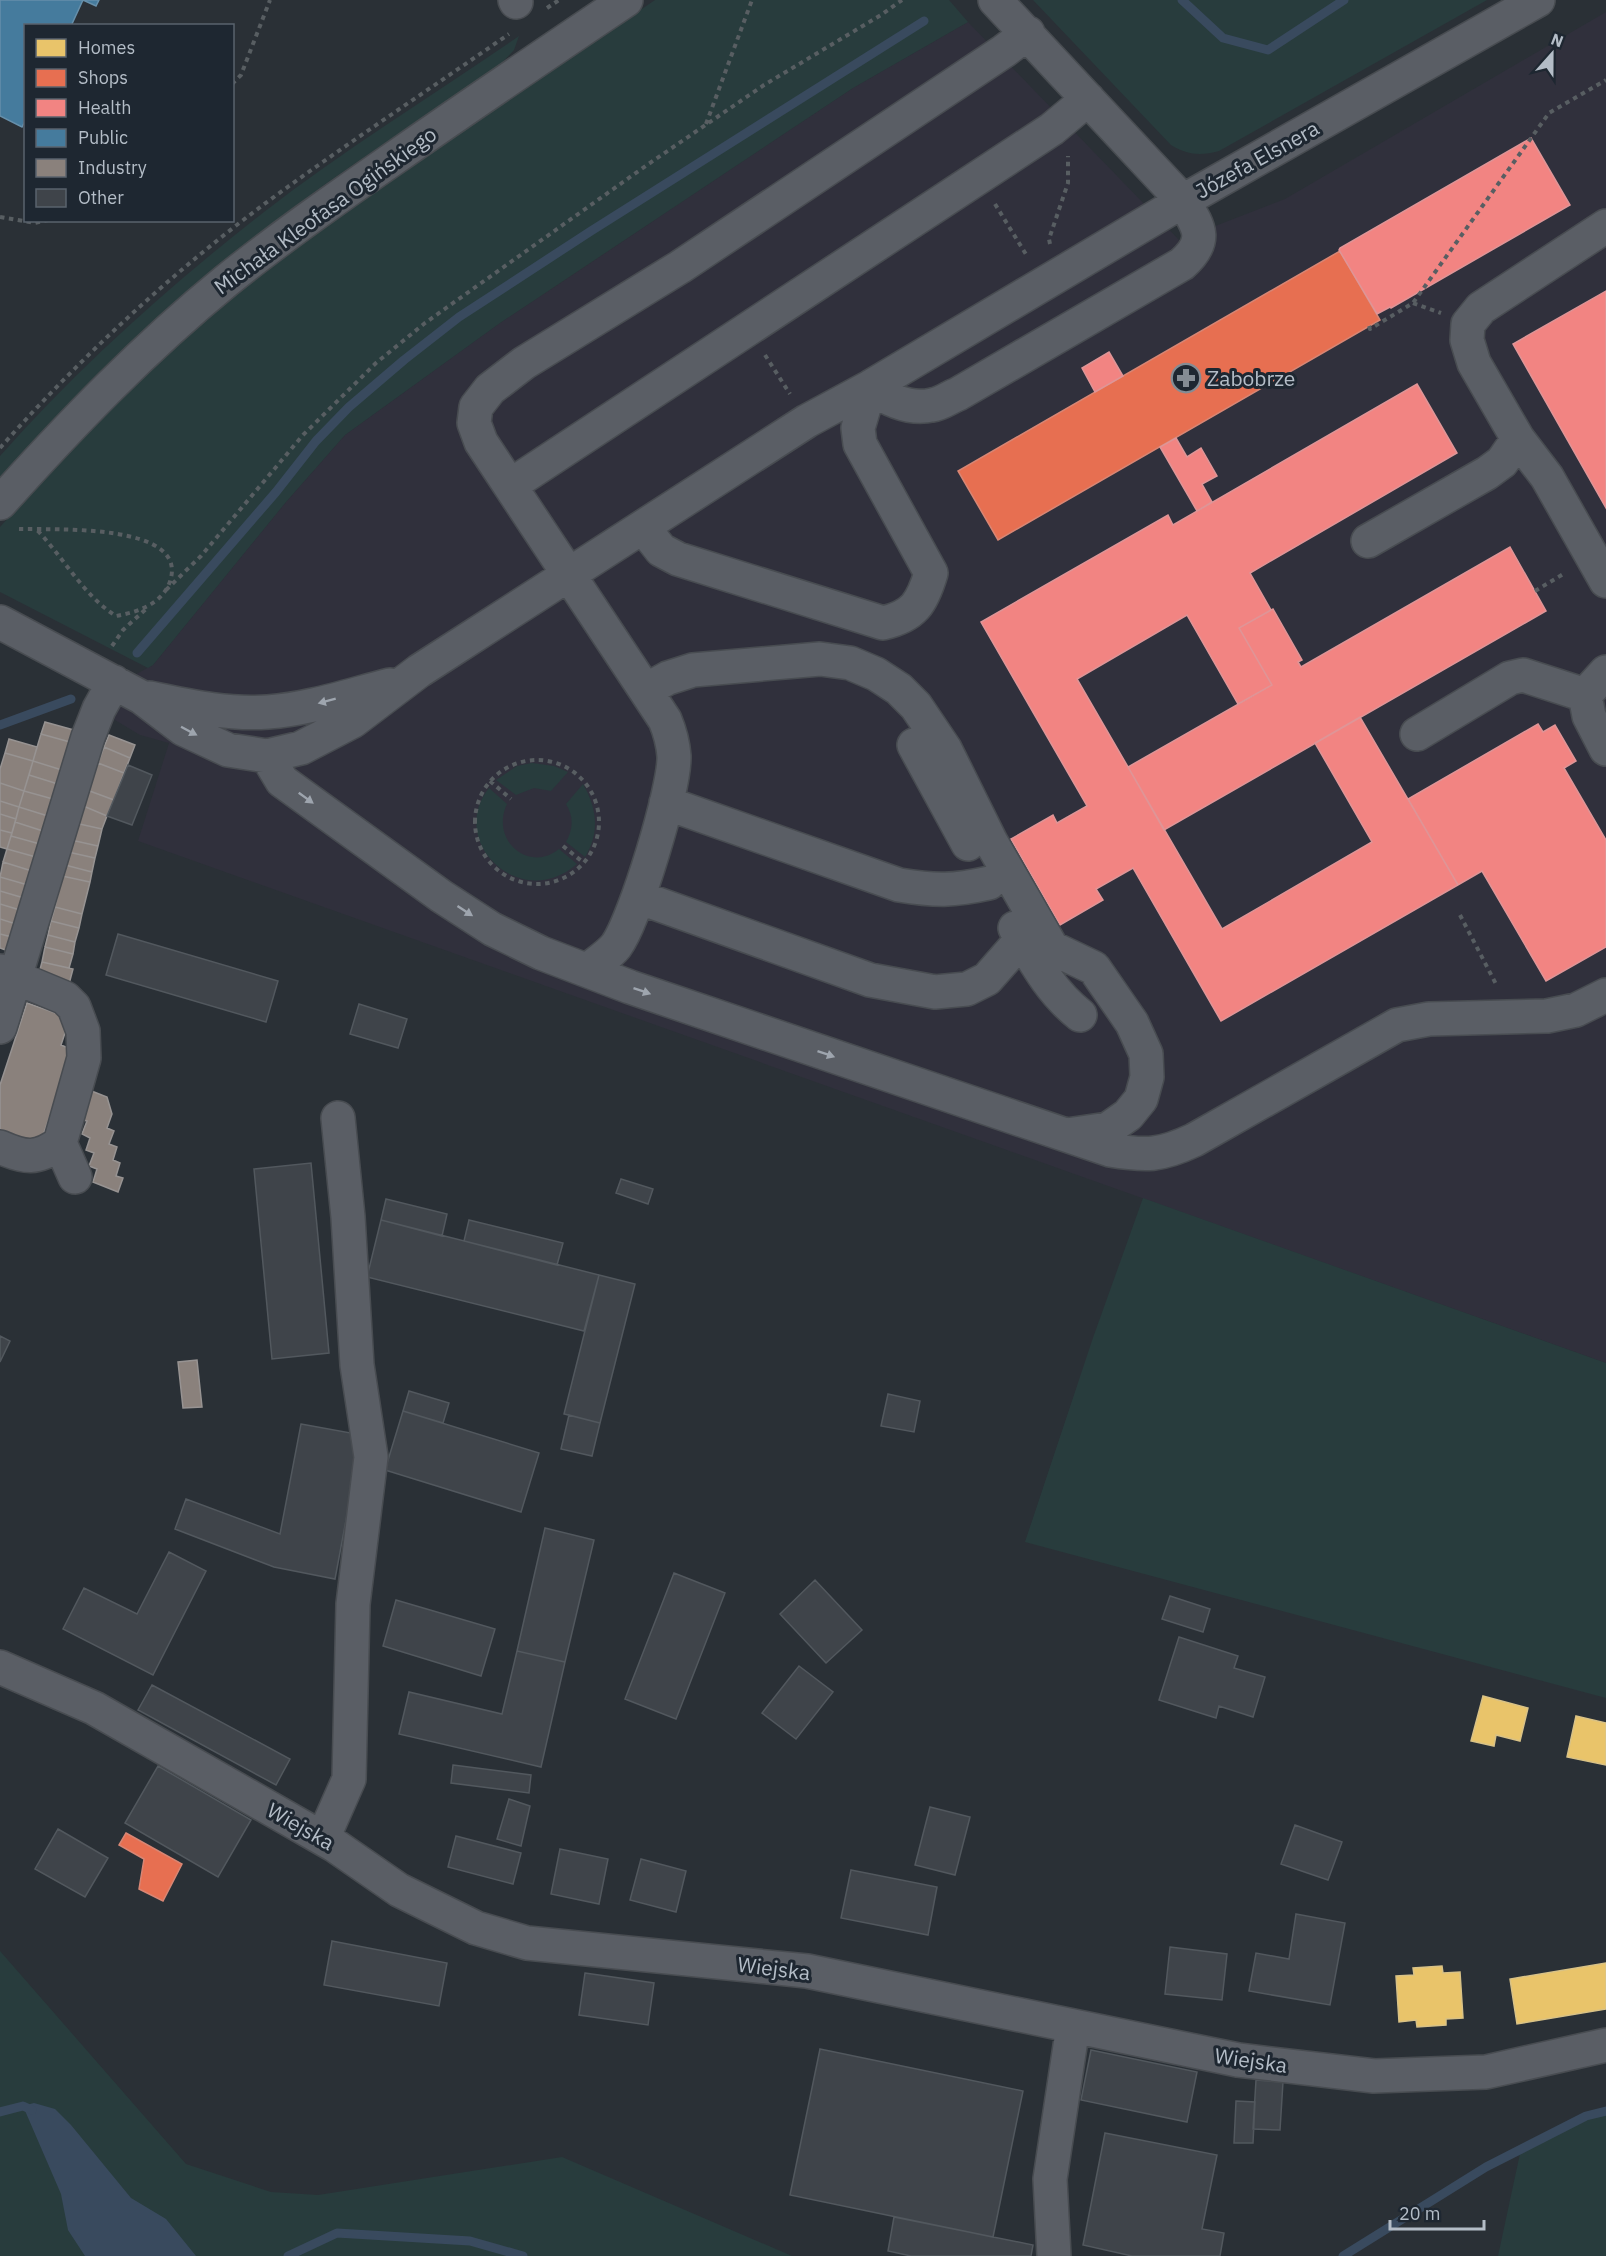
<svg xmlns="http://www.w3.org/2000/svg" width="1606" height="2256" viewBox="0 0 1606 2256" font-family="'IBM Plex Sans',sans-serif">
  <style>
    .medical { fill: #30303c }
    .green { fill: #283c3d }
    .water { fill: #394a5e }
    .homes { fill: #e9c46a; stroke: #d9c286; stroke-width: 1.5 }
    .shops { fill: #e76f51; stroke: #d88674; stroke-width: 1.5 }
    .health { fill: #f28482; stroke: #df9597; stroke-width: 1.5 }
    .public { fill: #457b9d; stroke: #668faa; stroke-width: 1.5 }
    .industry { fill: #8a817c; stroke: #979392; stroke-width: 1.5 }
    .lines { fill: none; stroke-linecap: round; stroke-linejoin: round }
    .stream { stroke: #394a5e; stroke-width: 9 }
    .building { fill: #3f444a; stroke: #52585e; stroke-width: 1.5 }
    .minor-casing { stroke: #484c51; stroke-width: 36 }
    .path { stroke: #585e62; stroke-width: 4; stroke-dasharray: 4.5 4.5; stroke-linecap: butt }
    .minor { stroke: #5a5e65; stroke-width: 33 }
    .oneway { fill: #9ea5ae }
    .labels { text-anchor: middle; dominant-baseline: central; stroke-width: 6; stroke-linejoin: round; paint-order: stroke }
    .street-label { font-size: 21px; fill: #b4bdc7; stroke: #1e2731 }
    .poi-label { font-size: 21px; fill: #b4bdc7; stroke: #1e2731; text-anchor: start }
  </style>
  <rect width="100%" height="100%" fill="#2a3036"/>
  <!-- medical -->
  <path class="medical" d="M1606 12V1363L138 841 169 743 140 735 85 702 153 665 286 502 345 435 500 323 853 88 968 22 1179 240 1285 199Z"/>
  <!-- green -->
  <path class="green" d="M655 0H949L968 22 853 88 500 323 345 435 286 502 153 665 148 668 0 592V527L103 415 163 358 234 296 291 252 383 186Z
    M1033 0H1487L1219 151C1201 156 1187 155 1171 145Z
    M519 36 514 50 501 64C424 119 343 168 269 226 171 302 83 386 0 478V456C80 366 169 286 264 212 345 149 435 94 519 36Z
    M532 763 554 766 568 772 551 791 534 788 516 795 496 780 517 766Z
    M583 784C597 808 600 833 585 857L566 842C573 829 574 817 566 804Z
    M489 788 507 804C490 839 528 874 559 849L577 864C521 913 446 842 489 788Z
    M1143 1198 1606 1363V1698L1025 1542 1094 1335Z
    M0 1951 186 2164 271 2192 318 2195 562 2157 792 2256H0Z
    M1606 2111V2256H1498L1521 2149 1586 2116Z"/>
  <!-- water -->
  <path class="water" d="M34 2103 55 2109 71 2125 131 2198 166 2219 196 2256H85L68 2230 61 2194 23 2106Z"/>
  <!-- homes -->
  <path class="homes" d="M1483 1696 1528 1708 1520 1741 1496 1735 1494 1746 1471 1741Z
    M1576 1716 1606 1723V1765L1567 1757Z
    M1606 1963V2009L1517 2024 1510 1979Z
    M1442 1966 1443 1973 1460 1972 1463 2018 1446 2019V2025L1417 2027 1416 2020 1399 2022 1396 1976 1414 1975 1413 1968Z"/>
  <!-- shops -->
  <path class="shops" d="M1340 251 1380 320 998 540 958 471Z
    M126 1833 182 1864 163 1901 139 1889 144 1859 119 1845Z"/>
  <!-- health -->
  <path class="health" d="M1531 138 1570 205 1391 308 1390 307 1377 314 1339 250 1340 248Z
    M1606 291V508L1513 344Z
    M1109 352 1123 376 1095 392 1082 368Z
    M1417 384 1457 453 1250 573 1271 610 1239 628 1272 685 1238 704 1187 615 1077 679 1222 929 1372 842 1315 743 1360 717 1458 885 1221 1021 1133 868 1096 889 1103 900 1060 925 1011 839 1053 815 1057 823 1087 806 981 622 1168 515 1173 525Z
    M1176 438 1187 457 1201 448 1217 476 1202 484 1212 502 1197 511 1160 447Z
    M1510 547 1546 611 1164 830 1128 767 1272 685 1239 628 1273 609 1302 660 1298 662 1301 667Z
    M1538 724 1543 732 1555 725 1576 761 1564 768 1606 840V947L1546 981 1482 871 1458 885 1408 799Z"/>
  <!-- public -->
  <path class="public" d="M0 0H99L96 6 83 0 71 26H26V119L22 127 0 116Z"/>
  <!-- industry -->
  <path class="industry" d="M45 722 74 730 70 742 41 734Z
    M41 734 70 742 62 770 33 761Z
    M109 735 135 745 130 758 104 747Z
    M9 739 37 747 33 761 5 753Z
    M104 747 130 758 124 773 98 763Z
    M5 753 33 761 24 791 0 783V769Z
    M33 761 62 770 58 784 29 775Z
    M98 763 124 773 114 800 87 790Z
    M29 775 58 784 53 799 24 791Z
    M0 783 24 791 19 807 0 801Z
    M87 790 114 800 107 816 81 805Z
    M24 791 53 799 48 816 19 807Z
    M0 801 19 807 16 819 0 814Z
    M81 805 107 816 102 829 75 823Z
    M19 807 48 816 43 831 15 822Z
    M0 814 16 819 12 833 0 830Z
    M15 822 43 831 40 844 11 836Z
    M75 823 102 829 98 846 71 840Z
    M0 830 12 833 7 849 0 847Z
    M11 836 40 844 36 857 7 849Z
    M71 840 98 846 95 858 68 852Z
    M7 849 36 857 32 871 3 862Z
    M68 852 95 858 92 872 65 865Z
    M3 862 32 871 28 885 0 877Z
    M65 865 92 872 90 882 62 876Z
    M62 876 90 882 82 914 55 907Z
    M0 877 28 885 24 898 0 891Z
    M0 891 24 898 20 910 0 904Z
    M0 904 20 910 16 924 0 919Z
    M55 907 82 914 79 928 51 921Z
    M0 919 16 924 12 937 0 934Z
    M51 921 79 928 75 942 48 935Z
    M0 934 12 937 8 951 0 948Z
    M48 935 75 942 73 954 45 947Z
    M45 947 73 954 69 968 42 962Z
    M42 962 73 969 69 984 38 977Z
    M27 1003 70 1018 61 1045 73 1050 40 1144 0 1130V1085Z
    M89 1090 107 1097 112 1114 107 1128 114 1131 109 1144 117 1147 113 1160 120 1163 116 1176 123 1178 118 1192 93 1182 97 1169 89 1166 94 1153 86 1150 90 1138 82 1134 87 1121 79 1119Z
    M197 1360 202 1407 183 1408 178 1362Z"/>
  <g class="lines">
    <!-- stream -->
    <path class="stream" d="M1182 0 1223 38 1268 50 1344 0
      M137 653 276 492 316 441 349 407 404 360 459 317 591 231 924 21
      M0 725 71 699
      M0 2112 23 2106 32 2110
      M288 2256 337 2233 470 2241 523 2256
      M1343 2256 1486 2167 1586 2116 1606 2111"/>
  </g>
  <!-- building -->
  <path class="building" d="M128 765 152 775 132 825 107 816Z
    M118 934 278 981 266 1022 106 975Z
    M359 1004 407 1019 398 1048 350 1034Z
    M311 1163 329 1353 272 1359 254 1169Z
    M621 1179 653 1189 648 1204 616 1193Z
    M386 1199 447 1214 442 1236 381 1220Z
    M381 1220 599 1275 584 1331 367 1277Z
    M469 1220 563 1243 557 1265 464 1241Z
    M599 1275 635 1284 600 1423 564 1414Z
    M0 1336 10 1341 0 1362Z
    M409 1391 449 1403 443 1423 403 1411Z
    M888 1394 920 1401 914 1432 881 1426Z
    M403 1411 539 1453 521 1512 385 1470Z
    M569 1415 600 1423 592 1456 561 1449Z
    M301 1424 362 1435 335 1579 274 1567 175 1529 186 1499 280 1534Z
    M545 1528 594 1540 565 1662 517 1651Z
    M169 1552 206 1571 153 1675 63 1629 84 1588 137 1614Z
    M674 1573 725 1593 676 1719 625 1699Z
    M815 1580 862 1630 826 1663 780 1614Z
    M1170 1596 1210 1609 1203 1632 1162 1619Z
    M396 1600 495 1629 481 1676 383 1646Z
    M1179 1637 1238 1656 1234 1668 1265 1677 1253 1717 1219 1706 1216 1718 1159 1700Z
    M517 1651 565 1662 541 1767 399 1734 409 1692 502 1714Z
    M799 1666 833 1692 796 1739 762 1713Z
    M152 1685 290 1759 276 1785 138 1710Z
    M453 1765 531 1775 529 1793 451 1783Z
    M158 1766 251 1820 218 1877 125 1823Z
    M509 1799 530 1806 521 1846 497 1839Z
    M930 1807 970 1817 955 1875 915 1865Z
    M1295 1825 1342 1842 1328 1880 1281 1864Z
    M58 1829 108 1858 85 1897 35 1869Z
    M456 1836 521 1853 513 1884 448 1867Z
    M560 1849 608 1859 599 1904 551 1894Z
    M641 1859 686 1871 676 1912 630 1900Z
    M851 1870 937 1887 928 1935 841 1918Z
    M1296 1914 1345 1923 1330 2005 1249 1991 1256 1953 1289 1959Z
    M332 1941 447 1963 439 2006 324 1985Z
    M1170 1947 1227 1954 1222 2000 1165 1994Z
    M585 1973 654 1983 648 2025 579 2015Z
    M820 2049 1023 2091 993 2237 790 2195Z
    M1091 2050 1197 2072 1187 2122 1081 2100Z
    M1256 2080 1283 2082 1280 2130 1253 2129Z
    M1236 2101 1255 2102 1253 2143H1234Z
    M1105 2133 1217 2155 1202 2229 1224 2233 1220 2256H1132L1083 2245Z
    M894 2217 1033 2245 1031 2256H911L888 2251Z"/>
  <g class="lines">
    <!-- minor casing -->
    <g class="minor-casing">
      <path id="minor" d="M515 0 516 2
        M995 0 1183 201 1538 0
        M1606 226 1481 308 1468 324 1467 340 1474 363 1518 439 1547 477 1606 581
        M511 485 1052 129 1088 99
        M0 503C71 424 144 348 226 281 279 238 335 199 390 161 469 106 547 53 626 0
        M1368 541 1487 473 1502 462 1518 439
        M0 622 141 697 183 729 228 750 267 756 301 748 353 721 419 671 807 421 870 387 1183 201C1199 227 1209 240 1182 264L958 394C950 397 941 404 932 405 910 410 887 399 870 387L858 428 860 444 931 573C922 603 914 616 883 623L678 559 661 550 643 527
        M1606 672 1585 695 1589 716 1606 749
        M646 690 668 678 693 670 820 659 850 663 876 674 899 689 916 706 945 749 991 842 1052 948 1094 968 1132 1023 1146 1054 1147 1077 1141 1099 1128 1115 1108 1129 1067 1135
        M149 698C188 706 228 715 268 712 310 709 350 695 390 685
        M1417 734 1510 678 1523 675 1585 695
        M914 745 968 844
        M267 756 282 781 441 896 492 929 541 953 630 987 1110 1150C1146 1156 1160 1156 1194 1140L1397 1025 1429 1019 1547 1016 1576 1010 1606 995
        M666 803 899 885C936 891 953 891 989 883
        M638 897 870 980 935 992 967 989 987 979 1022 939
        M1015 928C1035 962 1050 991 1080 1015
        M588 970C597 962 609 955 616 946 635 920 675 788 674 756 673 743 670 732 665 720L481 442 474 423 476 407 490 389 524 363 680 267 1004 51 1028 33
        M0 971 65 998 74 1007 83 1031 84 1058 60 1143 75 1177
        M0 1027 88 737 99 709 114 682
        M0 1147C25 1158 37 1160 60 1143
        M0 1667 94 1708 334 1845 399 1890 476 1928 527 1943 807 1971 1238 2060 1374 2076 1486 2072 1606 2045
        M323 1838 349 1779 353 1604 371 1457 357 1365 348 1217 338 1118
        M1054 2256 1050 2179 1073 2026"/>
    </g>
    <!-- path -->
    <path class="path" d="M547 8 559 0
      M232 84 241 75 270 0
      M706 124 752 0
      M995 204 1027 256
      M0 217 35 223 48 220
      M1050 244 1049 239 1068 183V156
      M1413 303 1441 313
      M1369 326 1370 329 1413 303 1549 113 1606 80
      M765 355 790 394
      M0 448C79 359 168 276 263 205 343 146 427 91 509 34
      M19 529C52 530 194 522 169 584 160 605 137 612 116 616 83 595 64 558 37 530
      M166 590 201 556 303 435 376 363 425 323 647 165 764 85 881 15 902 0
      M1535 591 1565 573
      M112 646 123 630 147 608
      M475 822a62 62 0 1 1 124 0a62 62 0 1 1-124 0Z
      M490 781 511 799
      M563 846 584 863
      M1460 915 1497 986"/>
    <!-- minor -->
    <use href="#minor" class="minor"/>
  </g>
  <!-- one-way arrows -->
  <defs><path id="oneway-solid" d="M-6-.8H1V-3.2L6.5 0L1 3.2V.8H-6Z" transform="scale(1.5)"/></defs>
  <g class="oneway">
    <use href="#oneway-solid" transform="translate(327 701) rotate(165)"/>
    <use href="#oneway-solid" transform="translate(189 731) rotate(28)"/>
    <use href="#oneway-solid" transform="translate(306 798) rotate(36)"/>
    <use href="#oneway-solid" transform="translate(465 911) rotate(33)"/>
    <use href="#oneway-solid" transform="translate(642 991) rotate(19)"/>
    <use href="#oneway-solid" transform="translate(826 1054) rotate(19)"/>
  </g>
  <!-- icons -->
  <defs>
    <g id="pharmacy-ring" transform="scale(1.5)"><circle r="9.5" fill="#1e2731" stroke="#848c94" stroke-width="1.5"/><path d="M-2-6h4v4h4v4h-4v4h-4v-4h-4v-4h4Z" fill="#848c94"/></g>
  </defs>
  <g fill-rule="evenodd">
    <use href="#pharmacy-ring" x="1186" y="378"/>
  </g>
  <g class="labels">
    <!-- street labels -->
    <g class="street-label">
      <text transform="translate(1257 159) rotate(-29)">Józefa Elsnera</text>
      <text transform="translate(325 210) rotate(-36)">Michała Kleofasa Ogińskiego</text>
      <text transform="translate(301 1826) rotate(30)">Wiejska</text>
      <text transform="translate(774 1968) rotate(7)">Wiejska</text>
      <text transform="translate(1251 2060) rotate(8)">Wiejska</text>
    </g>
    <!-- poi labels -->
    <g class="poi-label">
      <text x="1207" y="378">Zabobrze</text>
    </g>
  </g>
  <!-- legend -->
  <rect x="24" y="24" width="210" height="198" fill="#1e2731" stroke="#5a636d" stroke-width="1.5"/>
  <rect x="36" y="39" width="30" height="18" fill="#e9c46a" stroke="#5a636d" stroke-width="1.5"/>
  <text x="78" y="54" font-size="18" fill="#b4bdc7">Homes</text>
  <rect x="36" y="69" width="30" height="18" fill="#e76f51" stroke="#5a636d" stroke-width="1.5"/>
  <text x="78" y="84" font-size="18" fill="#b4bdc7">Shops</text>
  <rect x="36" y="99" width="30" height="18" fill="#f28482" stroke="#5a636d" stroke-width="1.5"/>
  <text x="78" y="114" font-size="18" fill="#b4bdc7">Health</text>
  <rect x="36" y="129" width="30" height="18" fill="#457b9d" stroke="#5a636d" stroke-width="1.5"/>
  <text x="78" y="144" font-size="18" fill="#b4bdc7">Public</text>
  <rect x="36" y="159" width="30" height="18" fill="#8a817c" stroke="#5a636d" stroke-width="1.5"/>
  <text x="78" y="174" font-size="18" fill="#b4bdc7">Industry</text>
  <rect x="36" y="189" width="30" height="18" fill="#3f444a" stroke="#5a636d" stroke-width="1.5"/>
  <text x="78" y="204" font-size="18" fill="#b4bdc7">Other</text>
  <!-- north arrow -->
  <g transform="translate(1552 54) rotate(21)" stroke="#1e2731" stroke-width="4.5" paint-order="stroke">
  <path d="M0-4.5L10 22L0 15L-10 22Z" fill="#b4bdc7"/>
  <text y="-9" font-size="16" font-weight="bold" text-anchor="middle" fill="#b4bdc7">N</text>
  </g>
  <!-- scale -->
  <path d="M1390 2220v9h94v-9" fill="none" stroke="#b4bdc7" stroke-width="3"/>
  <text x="1399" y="2220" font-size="18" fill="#b4bdc7" stroke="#1e2731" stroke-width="4.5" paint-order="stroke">20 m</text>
</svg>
